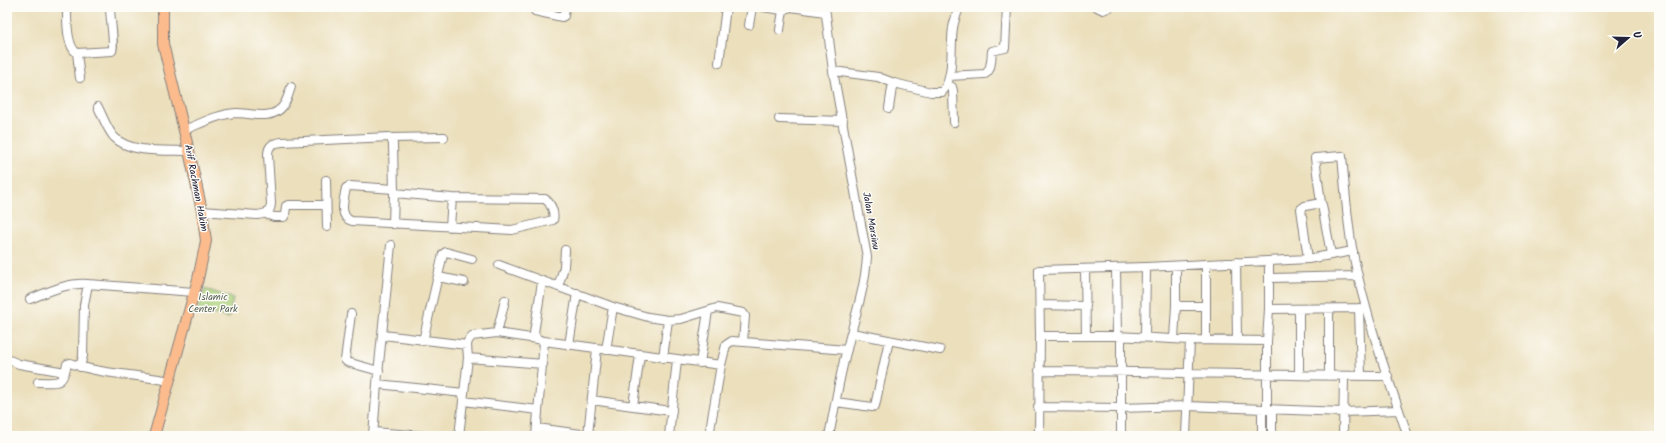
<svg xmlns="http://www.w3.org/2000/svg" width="1666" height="443" viewBox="0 0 1666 443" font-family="Kalam,sans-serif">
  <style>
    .green { fill: #aad07a; stroke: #66795a }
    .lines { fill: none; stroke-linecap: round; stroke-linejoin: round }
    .minor-casing { stroke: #86807c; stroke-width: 10 }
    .major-casing { stroke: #86807c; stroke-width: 12 }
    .minor { stroke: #fff; stroke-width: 8 }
    .major { stroke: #fbbb8d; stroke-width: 10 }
    .labels { text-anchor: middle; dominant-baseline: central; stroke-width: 3; stroke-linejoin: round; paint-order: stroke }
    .street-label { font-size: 10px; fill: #22223b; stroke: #fdfcf7 }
    .park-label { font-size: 10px; fill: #525f51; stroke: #fdfcf7 }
  </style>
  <rect width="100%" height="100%" fill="#fdfcf7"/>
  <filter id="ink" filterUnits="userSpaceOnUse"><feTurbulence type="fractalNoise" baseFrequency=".025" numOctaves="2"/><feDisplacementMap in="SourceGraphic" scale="8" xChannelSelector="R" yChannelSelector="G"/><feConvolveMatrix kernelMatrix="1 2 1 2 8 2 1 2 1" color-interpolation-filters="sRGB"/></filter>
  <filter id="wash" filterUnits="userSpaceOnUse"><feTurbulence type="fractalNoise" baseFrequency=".012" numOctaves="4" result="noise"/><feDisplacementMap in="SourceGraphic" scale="16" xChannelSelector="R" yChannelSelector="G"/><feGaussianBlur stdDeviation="0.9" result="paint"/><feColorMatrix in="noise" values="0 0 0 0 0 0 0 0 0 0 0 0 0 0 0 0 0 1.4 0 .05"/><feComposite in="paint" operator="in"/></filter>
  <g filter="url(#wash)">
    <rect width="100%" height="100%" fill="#ebdfbc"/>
    <!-- green -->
    <path class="green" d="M205 289 233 298 229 318 198 310Z"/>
  </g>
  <g filter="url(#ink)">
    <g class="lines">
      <!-- minor casing -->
      <g class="minor-casing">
        <path id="minor" d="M67 7C67 19 66 46 77 53L112 51C115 46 110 17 110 8
          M534 7 535 11 562 17 564 16 565 7
          M763 7 782 10 791 7 825 12
          M825 7 833 71 867 257C865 289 854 319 847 349 839 378 835 407 829 436
          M1097 7 1103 10 1110 7
          M749 25 752 7
          M780 30 783 10
          M77 53 80 78
          M719 63 726 7
          M833 71 878 77 894 83 892 88 889 108
          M949 76 985 74C992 70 991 59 992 51L1005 48 1007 7
          M894 83 931 92H942C955 78 950 46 953 28 954 21 957 14 959 7
          M947 84 952 87 953 91 954 122
          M98 107C103 117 107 129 114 137 130 154 167 150 189 151
          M779 119 843 121
          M184 130C200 124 218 114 236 113 251 113 272 121 283 106 287 101 289 93 291 87
          M391 138 444 137
          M326 180 327 227
          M394 189 350 186 346 188C344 199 338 217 352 221L512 230 553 220C555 213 551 203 545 199L452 198 394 193
          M1321 203 1315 158 1342 156C1345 188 1347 221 1353 253 1365 315 1387 376 1408 436
          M202 211 257 215C265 214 271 213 271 203L268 155C268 145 273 143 282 142L389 137 391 138 393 144 394 193 393 224
          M266 214 274 217H284L285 215 286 206 288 205H326
          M450 227 452 198
          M1308 259 1301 209 1305 206 1321 203 1322 205 1331 254
          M1236 262 1237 340
          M1206 264V340
          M499 265 613 307 606 350
          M1116 268 1117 336
          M1085 269 1086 335
          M438 277 464 282
          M1270 278 1358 276
          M542 282 534 333 537 339 544 341 721 365 726 345 732 341 847 350
          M558 287 564 267 565 250
          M30 299C48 292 68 282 88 284
          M1040 305 1086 306
          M1176 306H1206
          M613 307 648 317 668 320 681 319 717 308 743 313 745 316 743 342
          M1359 308 1361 376
          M1269 309 1366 308
          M351 314 345 360 347 362 379 371
          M497 333 505 300
          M852 333 940 350
          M383 335 467 345 468 358
          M1040 336H1117L1190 340 1267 341
          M1121 336V436
          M1145 337 1146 267
          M1174 338 1176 306V266
          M423 341 443 254 446 252 472 259
          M467 345 468 341 472 336 497 333 537 339
          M569 345 577 293
          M640 355 633 406 672 411
          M663 358 668 320
          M7 359 19 364 65 372
          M700 363 708 311
          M80 367 83 356 84 305 88 284 194 292
          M1039 371C1155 371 1272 376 1388 376
          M1299 375V310
          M1329 376V310
          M38 382C59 382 62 386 67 364L70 363C102 375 136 374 169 381
          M377 384 391 245
          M464 393 468 358 543 364
          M592 400 633 406
          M463 401 538 410
          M836 402 872 407 875 406 889 340
          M1038 407 1120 408 1187 406 1343 412 1399 410
          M1267 410V341L1269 309V261
          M1272 410V436
          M537 428 588 435
          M710 430 721 365
          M373 432 425 436
          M373 436 377 384 464 393 459 436
          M536 436 544 341
          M592 436 588 435 597 349
          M669 436 677 360
          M1039 436 1040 336 1039 270 1146 267 1308 259 1353 251
          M1186 436 1190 340
          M1262 436V409
          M1343 436 1344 376"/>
      </g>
      <!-- major casing -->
      <g class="major-casing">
        <path id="major" d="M154 436 198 279 206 241 202 211 189 151 163 44V7"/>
      </g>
      <!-- minor -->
      <use href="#minor" class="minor"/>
      <!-- major -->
      <use href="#major" class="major"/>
    </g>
  </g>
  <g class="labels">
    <!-- street labels -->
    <g class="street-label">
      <text transform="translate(196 188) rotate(79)">Arif Rachman Hakim</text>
      <text transform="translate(871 221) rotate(80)">Jalan Marsinu</text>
    </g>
    <!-- park labels -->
    <g class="park-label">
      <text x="213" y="297">Islamic<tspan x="213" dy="12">Center Park</tspan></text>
    </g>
  </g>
  <!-- margin -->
  <rect width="1666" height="443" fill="none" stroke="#fdfcf7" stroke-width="24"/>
  <!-- north arrow -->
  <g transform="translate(1628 38) rotate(70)" stroke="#fdfcf7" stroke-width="3" paint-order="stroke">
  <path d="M0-3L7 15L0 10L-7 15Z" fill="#22223b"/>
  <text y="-6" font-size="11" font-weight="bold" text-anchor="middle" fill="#22223b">U</text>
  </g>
</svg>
